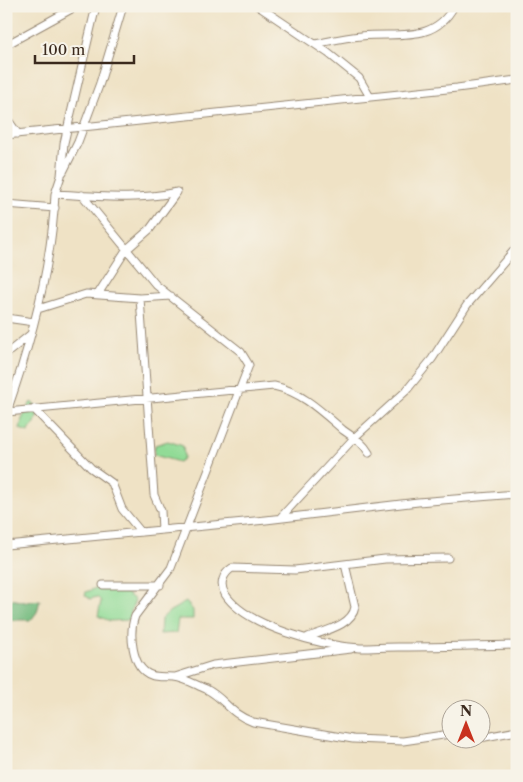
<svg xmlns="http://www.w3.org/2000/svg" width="523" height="782" viewBox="0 0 523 782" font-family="'Libre Caslon Text',serif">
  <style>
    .green { fill: #91db96; stroke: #66825a }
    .forest { fill: #74bb7f; stroke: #58724e }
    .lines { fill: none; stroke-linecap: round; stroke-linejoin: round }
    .street-casing { stroke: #958672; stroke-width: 9 }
    .street { stroke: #fff; stroke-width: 7 }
  </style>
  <rect width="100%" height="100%" fill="#f7f3e8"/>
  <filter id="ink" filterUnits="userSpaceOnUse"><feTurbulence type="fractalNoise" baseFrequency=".02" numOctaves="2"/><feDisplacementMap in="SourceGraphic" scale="10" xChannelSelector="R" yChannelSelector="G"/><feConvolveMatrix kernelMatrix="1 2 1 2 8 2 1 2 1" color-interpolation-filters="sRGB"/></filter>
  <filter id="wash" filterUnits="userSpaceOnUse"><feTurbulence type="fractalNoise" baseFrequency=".0096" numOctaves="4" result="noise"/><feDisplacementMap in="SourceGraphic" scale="20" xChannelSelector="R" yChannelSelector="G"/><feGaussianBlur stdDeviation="1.12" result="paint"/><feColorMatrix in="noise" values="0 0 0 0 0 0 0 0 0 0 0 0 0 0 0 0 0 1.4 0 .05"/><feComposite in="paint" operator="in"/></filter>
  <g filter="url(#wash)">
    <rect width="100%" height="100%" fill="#efe2c5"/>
    <!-- green -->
    <path class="green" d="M31 402 40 408 35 423 28 432 20 429 22 419Z
      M168 441 183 446 184 458 179 462 154 455 155 445Z
      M98 587 121 589 135 600 128 620 110 621 98 616 101 601 97 597 90 599 85 595 86 592Z
      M186 602 193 610V619H178L176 633 160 634 161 619 170 611Z"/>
    <!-- forest -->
    <path class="forest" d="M6 598 25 602 40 600 37 612 31 620H6Z"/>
  </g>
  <g filter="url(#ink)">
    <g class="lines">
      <!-- street casing -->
      <g class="street-casing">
        <path id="street" d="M258 6 328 53 359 78 370 97
          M315 44C330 41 346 37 361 36 397 32 434 44 454 6
          M6 45 77 6
          M6 117 18 134
          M6 135 457 88 517 80
          M63 172 78 142 100 83 123 6
          M55 194C96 196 137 201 177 192
          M82 195 156 285 241 352 249 365 171 568 135 616C129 632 131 668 151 675 158 678 166 676 174 677 185 678 196 685 206 689 226 699 228 713 253 722L353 739 403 741 450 734
          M6 204 55 208
          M98 294 126 250 150 229 177 192
          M140 298 154 495 161 511 162 530
          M38 309 86 294 140 298 171 296
          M6 318 34 322
          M6 354 31 334
          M34 409 91 468 112 483 122 509 141 532
          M7 412 274 386C302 392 322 412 343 430 354 438 362 441 369 453
          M6 414C30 346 52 266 55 194L61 176 64 143 96 6
          M281 517 355 437 406 391 432 359 467 305 517 247
          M6 545 266 520 418 502 517 494
          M448 558 385 559 295 570 232 568C223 574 219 584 225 594 246 627 323 646 360 648 373 648 386 647 398 647 438 647 477 646 517 645
          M103 585H160
          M308 637C323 631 352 626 355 607L345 564
          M175 677 213 665 351 649
          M480 738 517 731"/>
      </g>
      <!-- street -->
      <use href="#street" class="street"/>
    </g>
  </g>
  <!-- margin -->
  <rect width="523" height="782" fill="none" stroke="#f7f3e8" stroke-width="25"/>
  <!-- north arrow -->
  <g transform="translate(466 724)"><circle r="24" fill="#f7f3e8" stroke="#aca397"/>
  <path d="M0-4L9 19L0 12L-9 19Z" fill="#c8321e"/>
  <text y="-8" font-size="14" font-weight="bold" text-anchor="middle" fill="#3b2a1e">N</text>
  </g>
  <!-- scale -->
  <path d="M35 55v8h99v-8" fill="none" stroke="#3b2a1e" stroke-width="2.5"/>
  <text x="42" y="55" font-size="15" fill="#3b2a1e" stroke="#f7f3e8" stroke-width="4" paint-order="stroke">100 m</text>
</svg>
